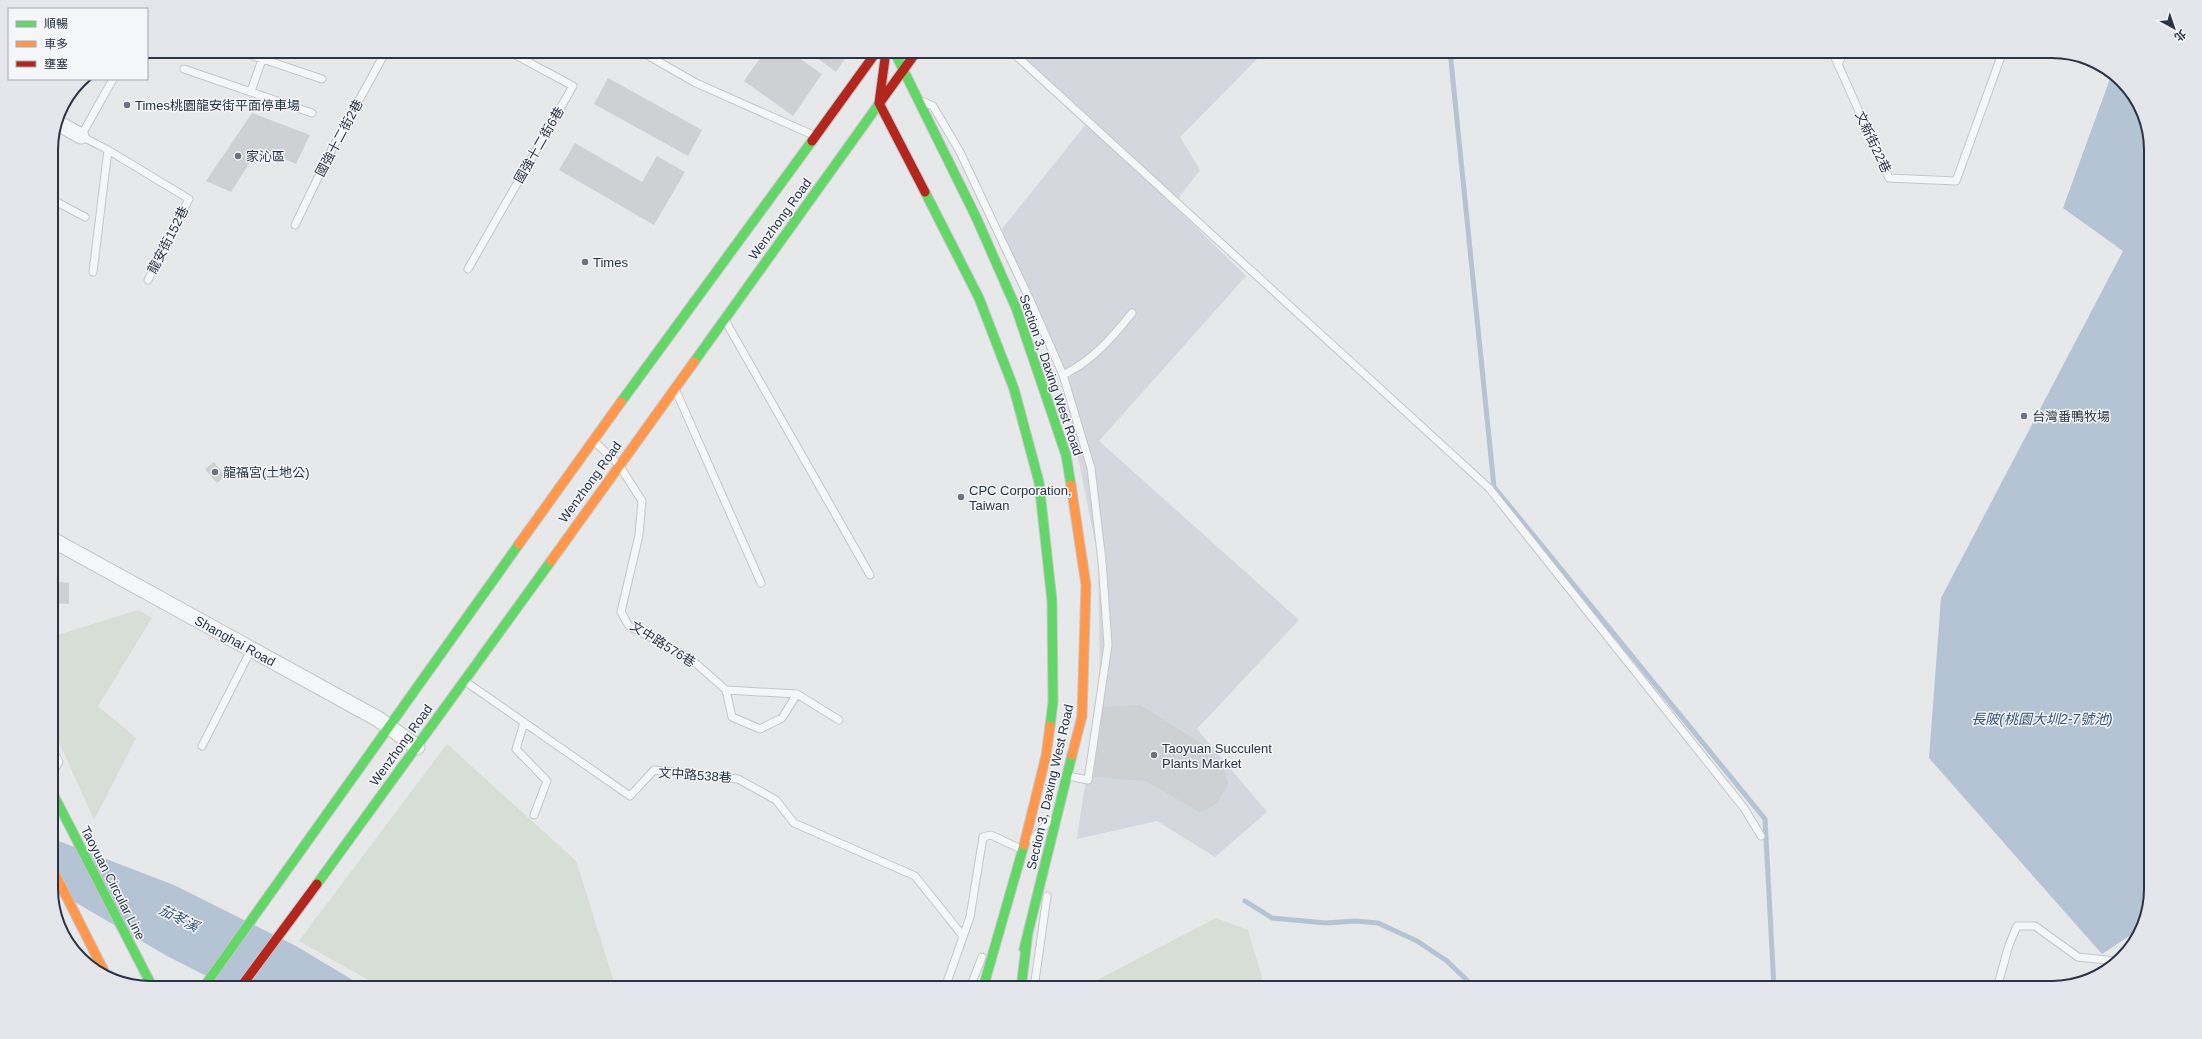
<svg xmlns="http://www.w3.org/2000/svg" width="2202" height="1039" viewBox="0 0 2202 1039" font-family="Arial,'Noto Sans TC',sans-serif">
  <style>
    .built { fill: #d4d7dd }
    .green { fill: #d6ded6 }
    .water { fill: #b4c4d5 }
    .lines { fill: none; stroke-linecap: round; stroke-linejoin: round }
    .stream { stroke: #b4c4d5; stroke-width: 5 }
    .building { fill: #ced0d3 }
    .lane-casing { stroke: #c4c6c8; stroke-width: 9 }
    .street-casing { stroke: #c4c6c8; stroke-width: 17 }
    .fast-casing { stroke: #c4c6c8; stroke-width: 11 }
    .slow-casing { stroke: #c4c6c8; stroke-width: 11 }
    .jam-casing { stroke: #c4c6c8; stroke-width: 11 }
    .lane { stroke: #f5f6f7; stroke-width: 7 }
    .street { stroke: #f5f6f7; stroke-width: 15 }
    .fast { stroke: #63d668; stroke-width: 9 }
    .slow { stroke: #ff974d; stroke-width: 9 }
    .jam { stroke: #b3261e; stroke-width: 9 }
    .poi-dot { fill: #6c737f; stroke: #f4f6f9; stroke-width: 1.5 }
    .labels { text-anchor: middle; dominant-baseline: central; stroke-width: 3; stroke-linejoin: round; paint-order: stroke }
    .poi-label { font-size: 13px; fill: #2b3445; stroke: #f4f6f9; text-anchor: start }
    .street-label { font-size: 13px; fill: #2b3445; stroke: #f4f6f9 }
    .water-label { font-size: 14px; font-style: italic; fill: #34527a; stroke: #f4f6f9 }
    .rim { fill: none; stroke: #2b3445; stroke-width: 2 }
  </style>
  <rect width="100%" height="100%" fill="#e6e8ea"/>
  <!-- built -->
  <path class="built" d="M1013 51H1265L1180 137 1200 170 1173 205 1246 276 1099 441 1299 620 1197 729 1267 812 1215 857 1157 821 1077 839 1100 682 1098 557 1064 387 1002 229 1087 123Z"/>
  <!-- green -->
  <path class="green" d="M138 610 152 618 98 706 136 738 94 820 51 724V637Z
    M447 744 576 861 616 988H383L299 941Z
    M1216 918 1248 930 1265 988H1082Z"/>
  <!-- water -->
  <path class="water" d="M2111 76 2134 95 2151 144V889L2143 927 2102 954 1929 758 1941 598 2123 251 2063 208Z
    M51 838 174 885 296 946 366 988H230L167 956 51 888Z"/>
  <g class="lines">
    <!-- stream -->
    <path class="stream" d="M1450 51 1494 487 1765 819 1774 988
      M1245 901 1272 918 1326 923 1355 921 1378 923 1417 941 1447 961 1475 988"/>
  </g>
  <!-- building -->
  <path class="building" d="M765 51H789L822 74 793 116 744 81Z
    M808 51H850L836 72Z
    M608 78 702 130 688 156 594 104Z
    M252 113 310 135 296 164 259 148 231 192 206 181Z
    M575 143 642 182 657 156 685 172 654 225 559 170Z
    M214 462 225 476 217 483 205 469Z
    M51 581 69 583V604L51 603Z
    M1140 705 1201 743 1224 768 1228 784 1218 802 1208 809 1199 812 1146 781 1094 777 1102 707Z"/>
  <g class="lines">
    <!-- lane casing -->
    <g class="lane-casing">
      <path id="lane" d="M239 51 322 79
        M640 51 696 83 813 135
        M1011 51 1489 488 1744 808 1761 836
        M1832 51 1889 178 1956 181 2003 51
        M1838 65 1844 51
        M184 69 312 113
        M113 79 81 136 108 150 189 199 148 280
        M251 91 265 51
        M924 102 933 106 960 152 1030 300 1063 375 1091 468 1102 561 1108 645 1088 780 1068 776
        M51 199 85 217
        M295 225 331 151 386 51
        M468 269 573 86 508 51
        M93 272 108 150
        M726 322 870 575
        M1063 375C1092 361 1112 338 1132 313
        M676 391 761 583
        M595 442 619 465 642 501 639 535 621 612 629 626 691 659 726 690 797 694 839 720
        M466 682 630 796 654 770 738 779 776 800 794 823 915 876 963 936
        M726 690 732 717 760 729 782 718 797 694
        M524 723 516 749 547 781 534 815
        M202 746 251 650
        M51 747 59 762 51 775
        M1032 840 1049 821
        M945 988 970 917 983 837 991 835 1021 849
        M970 988 982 957
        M1034 988 1047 896
        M1997 988 2009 945 2017 926H2035L2078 957 2115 961"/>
    </g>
    <!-- street casing -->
    <g class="street-casing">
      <path id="street" d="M56 122 81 136
        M51 539 378 719 417 747"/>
    </g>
    <!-- fast casing -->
    <g class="fast-casing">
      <path id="fast" d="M894 51 976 217 1016 308 1066 455 1071 485
        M925 192 979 298 1014 389 1039 482 1052 601 1053 702 1050 726
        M694 362 881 101
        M621 402 812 141
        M51 790 153 988
        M317 884 551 561
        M1024 949 1072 755
        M203 988 519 544
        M983 988 1024 845
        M1021 988 1028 932"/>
    </g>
    <!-- slow casing -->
    <g class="slow-casing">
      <path id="slow" d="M1071 485 1086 585 1082 716 1072 755
        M519 544 621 402
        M551 561 694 362
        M1024 845 1046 756 1050 726
        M51 866 107 977"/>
    </g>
    <!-- jam casing -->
    <g class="jam-casing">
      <path id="jam" d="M886 51 879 103 925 192
        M881 101 917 51
        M812 141 877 51
        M240 988 317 884"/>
    </g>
    <!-- lane -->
    <use href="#lane" class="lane"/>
    <!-- street -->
    <use href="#street" class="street"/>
    <!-- fast -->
    <use href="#fast" class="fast"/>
    <!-- slow -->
    <use href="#slow" class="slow"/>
    <!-- jam -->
    <use href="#jam" class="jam"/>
  </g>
  <!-- markers -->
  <g class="poi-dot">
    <circle cx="127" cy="105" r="4"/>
    <circle cx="238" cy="156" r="4"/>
    <circle cx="585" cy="262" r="4"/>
    <circle cx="2024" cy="416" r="4"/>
    <circle cx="215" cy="472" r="4"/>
    <circle cx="961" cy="497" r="4"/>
    <circle cx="1154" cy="755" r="4"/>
  </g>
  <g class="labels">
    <!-- poi labels -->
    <g class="poi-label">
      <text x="135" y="105">Times桃園龍安街平面停車場</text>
      <text x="246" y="156">家沁區</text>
      <text x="593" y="262">Times</text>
      <text x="2032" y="416">台灣番鴨牧場</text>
      <text x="223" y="472">龍福宮(土地公)</text>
      <text x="969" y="490">CPC Corporation,<tspan x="969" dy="15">Taiwan</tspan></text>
      <text x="1162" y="748">Taoyuan Succulent<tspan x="1162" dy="15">Plants Market</tspan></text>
    </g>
    <!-- street labels -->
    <g class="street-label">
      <text transform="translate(339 138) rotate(-62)">國強十二街2巷</text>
      <text transform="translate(1873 142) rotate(65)">文新街22巷</text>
      <text transform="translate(539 145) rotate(-60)">國強十二街6巷</text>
      <text transform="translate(780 219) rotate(-54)">Wenzhong Road</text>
      <text transform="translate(168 240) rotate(-63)">龍安街152巷</text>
      <text transform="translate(1051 375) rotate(71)">Section 3, Daxing West Road</text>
      <text transform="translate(590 482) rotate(-54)">Wenzhong Road</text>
      <text transform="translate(235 641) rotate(29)">Shanghai Road</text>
      <text transform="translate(663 644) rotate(32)">文中路576巷</text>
      <text transform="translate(401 745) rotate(-54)">Wenzhong Road</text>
      <text transform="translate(695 775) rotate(4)">文中路538巷</text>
      <text transform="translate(1050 787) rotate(-77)">Section 3, Daxing West Road</text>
      <text transform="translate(113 883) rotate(63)">Taoyuan Circular Line</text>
    </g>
    <!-- water labels -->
    <g class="water-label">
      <text x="2042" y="719">長陂(桃園大圳2-7號池)</text>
      <text transform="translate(179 918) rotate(27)">茄苳溪</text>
    </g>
  </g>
  <!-- crop -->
  <path d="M0 0H2202V1039H0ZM150 58H2052A92 92 0 0 1 2144 150V889A92 92 0 0 1 2052 981H150A92 92 0 0 1 58 889V150A92 92 0 0 1 150 58Z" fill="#e4e6eb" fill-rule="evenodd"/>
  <path class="rim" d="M150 58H2052A92 92 0 0 1 2144 150V889A92 92 0 0 1 2052 981H150A92 92 0 0 1 58 889V150A92 92 0 0 1 150 58Z"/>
  <!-- legend -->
  <rect x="8" y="8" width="140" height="72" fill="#f4f6f9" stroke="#a4a8b1"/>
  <rect x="16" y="21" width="20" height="6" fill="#63d668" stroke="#a4a8b1"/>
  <text x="44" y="28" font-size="12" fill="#2b3445">順暢</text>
  <rect x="16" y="41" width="20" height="6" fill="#ff974d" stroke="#a4a8b1"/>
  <text x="44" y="48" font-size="12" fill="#2b3445">車多</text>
  <rect x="16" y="61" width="20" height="6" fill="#b3261e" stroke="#a4a8b1"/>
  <text x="44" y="68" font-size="12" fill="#2b3445">壅塞</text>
  <!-- north arrow -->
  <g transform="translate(2174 28) rotate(140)" stroke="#f4f6f9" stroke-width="3" paint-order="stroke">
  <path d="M0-3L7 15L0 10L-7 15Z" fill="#2b3445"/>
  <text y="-6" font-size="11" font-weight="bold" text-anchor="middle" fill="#2b3445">北</text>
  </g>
</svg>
